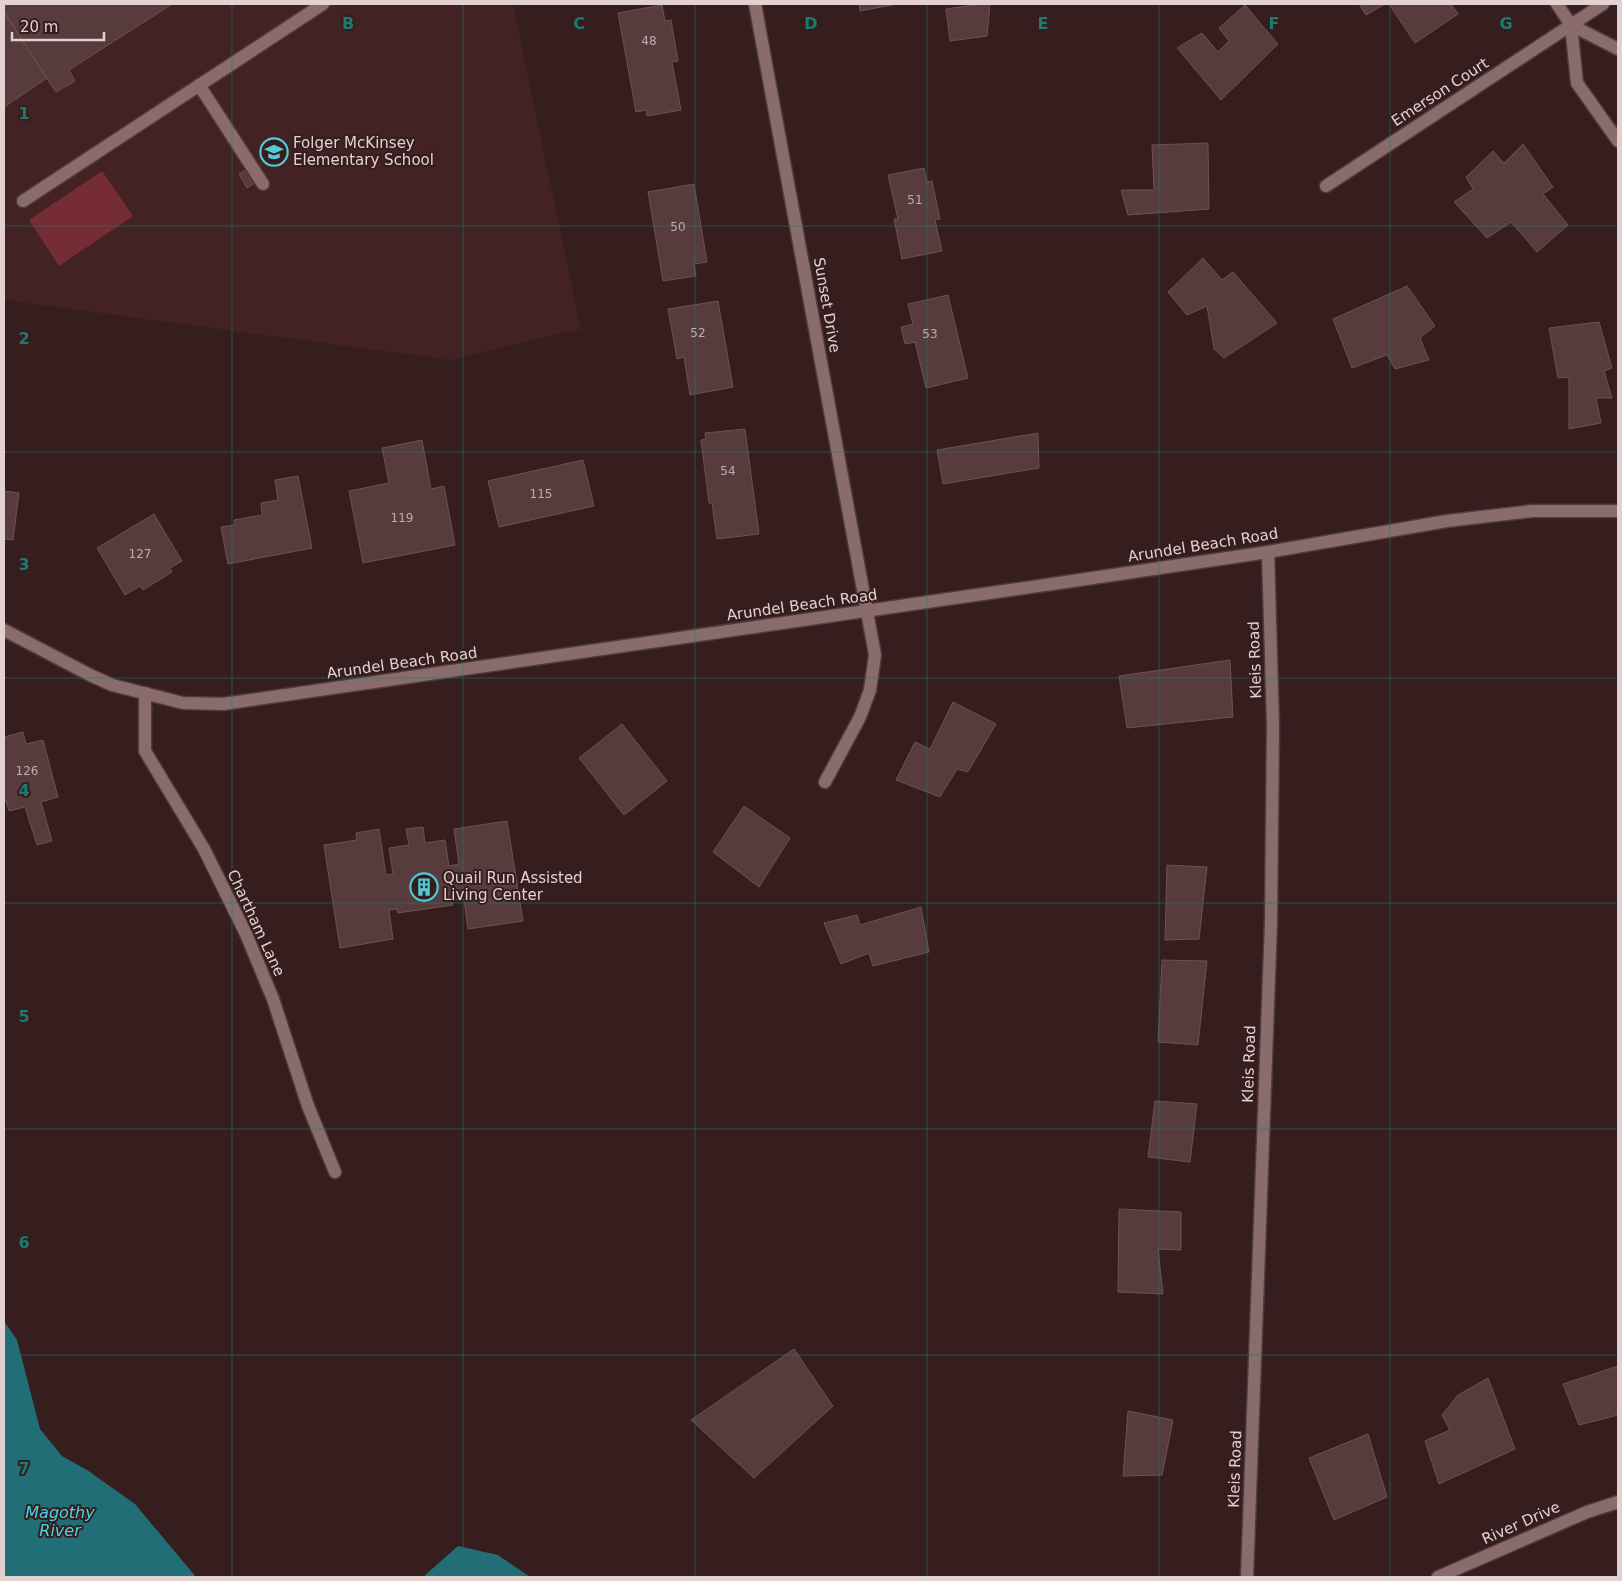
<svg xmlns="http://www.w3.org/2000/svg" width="1622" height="1581" viewBox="0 0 1622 1581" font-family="'DejaVu Sans',sans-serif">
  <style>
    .built { fill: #432224 }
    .green { fill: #762c34 }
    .water { fill: #216e76 }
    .building { fill: #583c3d; stroke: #6f5152 }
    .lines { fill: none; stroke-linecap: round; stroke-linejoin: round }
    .service-casing { stroke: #503b3c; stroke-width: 15 }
    .minor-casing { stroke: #503b3c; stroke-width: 15 }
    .tertiary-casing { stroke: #503b3c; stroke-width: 15 }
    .service { stroke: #8b6c6c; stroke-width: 12 }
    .minor { stroke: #8b6c6c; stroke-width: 12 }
    .tertiary { stroke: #8b6c6c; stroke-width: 12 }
    .grid { fill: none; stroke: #1a7b73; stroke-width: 1; stroke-opacity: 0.55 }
    .labels { text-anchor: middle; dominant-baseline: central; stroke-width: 4; stroke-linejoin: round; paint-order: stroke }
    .number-label { font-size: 12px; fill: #c0acac }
    .street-label { font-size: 15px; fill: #e3d1d1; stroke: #361d1e }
    .poi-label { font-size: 15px; fill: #e3d1d1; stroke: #361d1e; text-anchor: start }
    .water-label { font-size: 16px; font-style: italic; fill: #45d7e7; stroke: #361d1e }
    .grid-label { font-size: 16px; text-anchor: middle; font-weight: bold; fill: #1a7b73; stroke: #361d1e; stroke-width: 4; stroke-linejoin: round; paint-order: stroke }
  </style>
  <rect width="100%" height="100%" fill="#361d1e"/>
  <!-- built -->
  <path class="built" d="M4 4H513L581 329 450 360 4 300Z"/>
  <!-- green -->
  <path class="green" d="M102 171 133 216 59 266 29 220Z"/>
  <!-- water -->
  <path class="water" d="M4 1321 17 1340 40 1429 62 1456 87 1470 135 1504 196 1577H4Z
    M458 1546 498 1555 530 1577H423Z"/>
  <!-- building -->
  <path class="building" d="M4 4H172L69 70 75 81 56 92 4 12Z
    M859 4H897L860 11Z
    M982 4H990L987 36 950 41 946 9Z
    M1359 4H1385L1366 15Z
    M1389 4H1451L1458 14 1415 43Z
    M662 5 665 21 671 20 678 61 672 62 681 110 647 116 646 110 636 112 618 13Z
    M1245 5 1278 44 1221 100 1177 48 1202 33 1218 52 1229 41 1219 28Z
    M4 12 47 78 4 107Z
    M1208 143 1209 209 1128 215 1121 190H1154L1152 145Z
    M1523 144 1553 187 1543 194 1568 225 1537 252 1511 222 1487 238 1454 202 1473 189 1466 177 1493 151 1504 163Z
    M250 167 259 180 247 188 239 174Z
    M924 168 927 182 932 181 940 219 935 220 942 251 902 259 894 219H898L888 175Z
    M694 184 707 262 694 264 696 276 663 281 648 192Z
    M1203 258 1222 280 1233 272 1277 323 1224 358 1214 349 1207 306 1187 315 1168 292Z
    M1407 286 1435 326 1420 338 1429 360 1395 369 1387 355 1352 368 1333 319Z
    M948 295 968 378 926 388 915 342 905 344 901 327 913 324 908 304Z
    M718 301 733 387 690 395 684 357 677 359 668 309Z
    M1599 322 1612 368 1604 371 1612 398H1596L1601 423 1569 429V377L1558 378 1549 328Z
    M745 429 759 534 717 539 712 503H709L701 440 706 439 705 433Z
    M1038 433 1039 468 943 484 937 450Z
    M422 440 431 489 444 486 455 545 363 563 349 491 389 483 382 448Z
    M583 460 594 506 499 527 488 481Z
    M298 476 312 548 228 564 221 527 235 525 234 520 262 515 261 503 278 500 275 480Z
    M4 491 19 493 13 540 4 539Z
    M154 514 182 561 170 568 172 572 143 590 140 586 125 595 97 548Z
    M1230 660 1233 717 1127 728 1119 676Z
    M953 702 996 724 968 772 957 769 940 797 896 780 915 742 930 749Z
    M622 724 667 781 624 815 579 758Z
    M23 732 26 744 43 740 58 797 41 802 52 841 37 845 25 807 9 811 6 800 4 801V737Z
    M744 806 790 838 759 887 713 852Z
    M507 821 523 921 468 929 464 899 452 900 453 905 398 913 397 909 389 910 393 939 340 948 324 845 357 840 356 833 379 829 386 875 393 874 389 848 409 845 406 829 423 827 425 843 445 840 449 866 459 864 454 829Z
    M1167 865 1207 867 1199 939 1165 940Z
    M921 907 929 952 873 966 869 953 841 964 824 923 857 915 860 925Z
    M1162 960 1207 961 1198 1045 1158 1042Z
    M1155 1101 1197 1104 1190 1162 1148 1157Z
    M1119 1209 1181 1212V1250L1158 1249 1163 1294 1118 1292Z
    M794 1349 833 1406 754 1478 691 1420Z
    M1618 1366V1415L1579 1425 1563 1384Z
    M1488 1378 1515 1449 1439 1484 1425 1441 1450 1430 1442 1415 1458 1395Z
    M1128 1411 1173 1420 1162 1475 1123 1476Z
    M1368 1434 1387 1497 1334 1520 1309 1458Z"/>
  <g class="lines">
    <!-- service casing -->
    <g class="service-casing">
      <path id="service" d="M23 201 323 4
        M145 693V751L204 849 246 934 273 999 308 1106 335 1172"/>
    </g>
    <!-- minor casing -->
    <g class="minor-casing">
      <path id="minor" d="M755 4 875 655 870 690 860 717 825 782
        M1557 4 1571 25 1618 49
        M1571 25 1577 83 1618 141
        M199 85 263 184
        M1326 186 1603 4
        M1247 1577 1271 922 1273 726 1268 552
        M1438 1577 1587 1512 1618 1502"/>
    </g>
    <!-- tertiary casing -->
    <g class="tertiary-casing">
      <path id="tertiary" d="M4 630 90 675 112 685 183 703 223 704 1059 583 1268 552 1447 521 1532 511H1618"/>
    </g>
    <!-- service -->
    <use href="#service" class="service"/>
    <!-- minor -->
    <use href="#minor" class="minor"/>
    <!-- tertiary -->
    <use href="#tertiary" class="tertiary"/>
  </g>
  <!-- grid -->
  <path class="grid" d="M232 4V1577M463 4V1577M695 4V1577M927 4V1577M1159 4V1577M1390 4V1577M4 226H1618M4 452H1618M4 678H1618M4 903H1618M4 1129H1618M4 1355H1618"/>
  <!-- icons -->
  <defs>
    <g id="school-ring" transform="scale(1.4375)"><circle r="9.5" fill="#361d1e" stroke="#52cbd9" stroke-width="1.5"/><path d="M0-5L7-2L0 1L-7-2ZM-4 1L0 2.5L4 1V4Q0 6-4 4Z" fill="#52cbd9"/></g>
    <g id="building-ring" transform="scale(1.4375)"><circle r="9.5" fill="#361d1e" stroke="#52cbd9" stroke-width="1.5"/><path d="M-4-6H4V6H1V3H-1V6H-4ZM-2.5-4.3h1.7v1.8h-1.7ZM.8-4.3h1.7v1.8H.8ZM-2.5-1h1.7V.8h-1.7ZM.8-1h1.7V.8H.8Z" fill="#52cbd9"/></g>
  </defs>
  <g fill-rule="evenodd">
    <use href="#school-ring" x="274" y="152"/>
    <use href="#building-ring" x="424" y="887"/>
  </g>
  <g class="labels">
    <!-- number labels -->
    <g class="number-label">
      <text x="649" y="41">48</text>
      <text x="915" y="200">51</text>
      <text x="678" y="227">50</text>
      <text x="698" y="333">52</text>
      <text x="930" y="334">53</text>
      <text x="728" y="471">54</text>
      <text x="541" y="494">115</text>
      <text x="402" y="518">119</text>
      <text x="140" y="554">127</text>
      <text x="27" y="771">126</text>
    </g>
    <!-- street labels -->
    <g class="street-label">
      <text transform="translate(1440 92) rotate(-33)">Emerson Court</text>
      <text transform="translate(827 305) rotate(80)">Sunset Drive</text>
      <text transform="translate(1203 545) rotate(-9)">Arundel Beach Road</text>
      <text transform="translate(802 605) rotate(-8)">Arundel Beach Road</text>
      <text transform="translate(1255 660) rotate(-92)">Kleis Road</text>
      <text transform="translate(402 663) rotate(-8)">Arundel Beach Road</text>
      <text transform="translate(256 923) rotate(65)">Chartham Lane</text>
      <text transform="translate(1249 1064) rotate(-88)">Kleis Road</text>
      <text transform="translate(1235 1469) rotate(-88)">Kleis Road</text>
      <text transform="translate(1521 1523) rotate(-24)">River Drive</text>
    </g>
    <!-- poi labels -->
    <g class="poi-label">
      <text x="293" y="143">Folger McKinsey<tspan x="293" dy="17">Elementary School</tspan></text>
      <text x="443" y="878">Quail Run Assisted<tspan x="443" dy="17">Living Center</tspan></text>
    </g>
    <!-- water labels -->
    <g class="water-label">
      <text x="60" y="1512">Magothy<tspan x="60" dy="18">River</tspan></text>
    </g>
  </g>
  <g class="grid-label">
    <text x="348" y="29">B</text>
    <text x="579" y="29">C</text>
    <text x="811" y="29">D</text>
    <text x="1043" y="29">E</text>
    <text x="1274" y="29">F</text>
    <text x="1506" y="29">G</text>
    <text x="24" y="119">1</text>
    <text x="24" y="344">2</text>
    <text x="24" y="570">3</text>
    <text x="24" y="796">4</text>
    <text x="24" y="1022">5</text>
    <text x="24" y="1248">6</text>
    <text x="24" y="1474">7</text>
  </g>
  <!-- border -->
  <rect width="1622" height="1581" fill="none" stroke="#e3d1d1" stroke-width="10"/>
  <!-- scale -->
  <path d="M12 32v8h92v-8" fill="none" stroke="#e3d1d1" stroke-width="2.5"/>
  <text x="20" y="32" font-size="15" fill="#e3d1d1" stroke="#361d1e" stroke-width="4" paint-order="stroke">20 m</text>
</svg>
